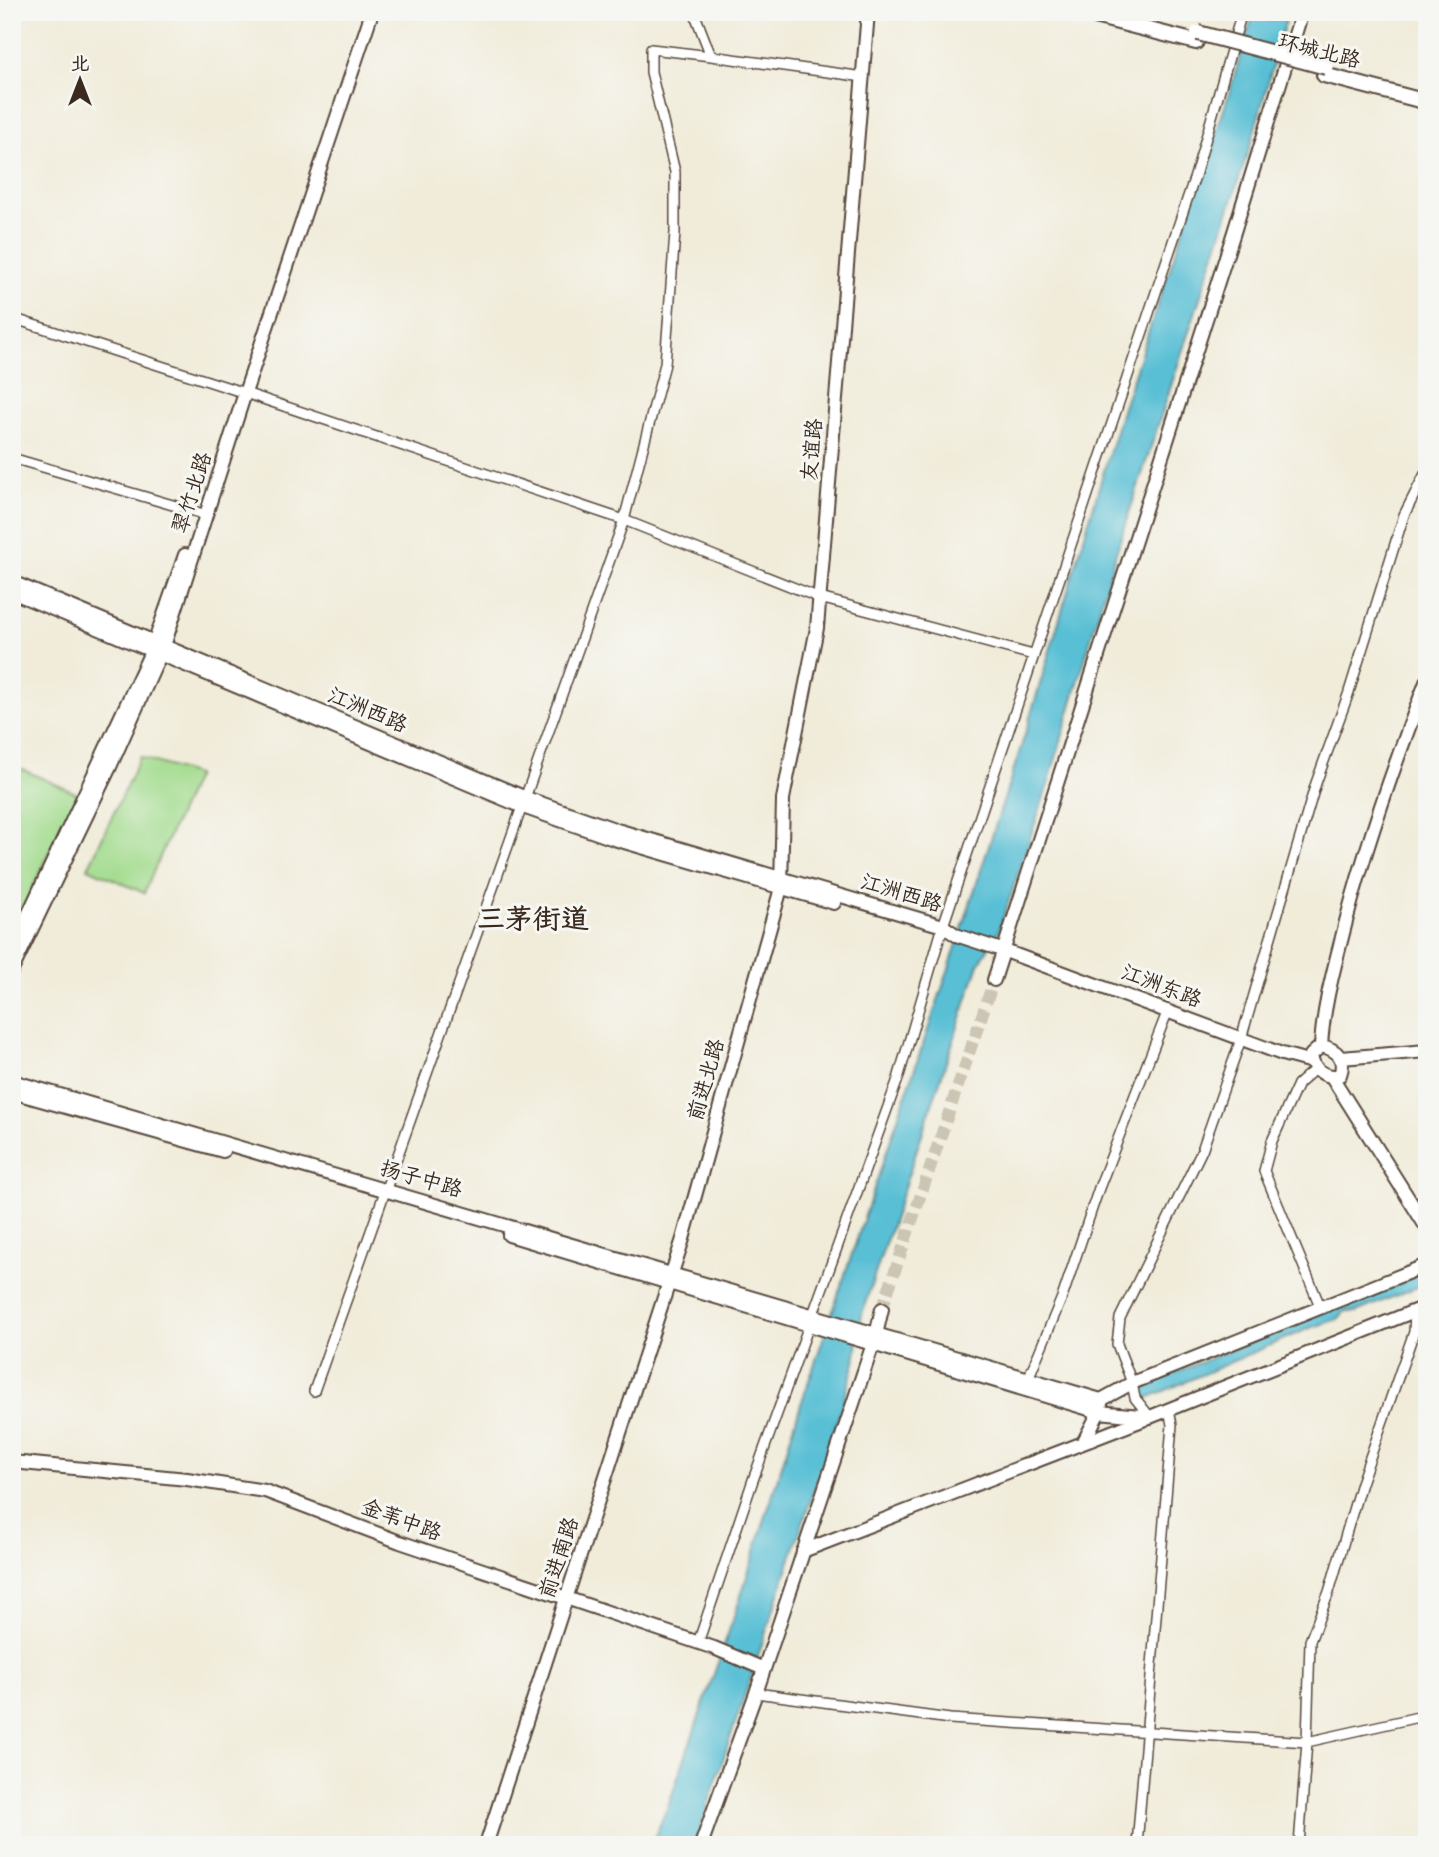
<svg xmlns="http://www.w3.org/2000/svg" width="1439" height="1857" viewBox="0 0 1439 1857" font-family="Kalam,'LXGW WenKai TC',sans-serif">
  <style>
    .green { fill: #a2db8d; stroke: #6e8256; stroke-width: 2 }
    .water { fill: #58bfd5; stroke: #4a747a; stroke-width: 2 }
    .lines { fill: none; stroke-linecap: round; stroke-linejoin: round }
    .secondary-tunnel { stroke: #cdc5b4; stroke-width: 12; stroke-dasharray: 12 6; stroke-linecap: butt }
    .street-casing { stroke: #56473a; stroke-width: 12 }
    .secondary-casing { stroke: #56473a; stroke-width: 16 }
    .primary-casing { stroke: #56473a; stroke-width: 18 }
    .street { stroke: #fff; stroke-width: 9 }
    .secondary { stroke: #fff; stroke-width: 12 }
    .primary { stroke: #fff; stroke-width: 14 }
    .primary-bridge-casing { stroke: #56473a; stroke-width: 18; stroke-linecap: butt }
    .primary-bridge { stroke: #fff; stroke-width: 14 }
    .labels { text-anchor: middle; dominant-baseline: central; stroke-width: 6; stroke-linejoin: round; paint-order: stroke }
    .street-label { font-size: 21px; fill: #3b2a1e; stroke: #f6f6f2 }
    .district-label { font-size: 28px; font-weight: bold; fill: #3b2a1e; stroke: #f6f6f2 }
  </style>
  <rect width="100%" height="100%" fill="#f6f6f2"/>
  <filter id="ink" filterUnits="userSpaceOnUse"><feTurbulence type="fractalNoise" baseFrequency=".0143" numOctaves="2"/><feDisplacementMap in="SourceGraphic" scale="14" xChannelSelector="R" yChannelSelector="G"/><feConvolveMatrix kernelMatrix="1 2 1 2 8 2 1 2 1" color-interpolation-filters="sRGB"/></filter>
  <filter id="wash" filterUnits="userSpaceOnUse"><feTurbulence type="fractalNoise" baseFrequency=".00686" numOctaves="4" result="noise"/><feDisplacementMap in="SourceGraphic" scale="28" xChannelSelector="R" yChannelSelector="G"/><feGaussianBlur stdDeviation="1.57" result="paint"/><feColorMatrix in="noise" values="0 0 0 0 0 0 0 0 0 0 0 0 0 0 0 0 0 1.4 0 .05"/><feComposite in="paint" operator="in"/></filter>
  <g filter="url(#wash)">
    <rect width="100%" height="100%" fill="#f1ecda"/>
    <!-- green -->
    <path class="green" d="M140 757 196 775 144 893 88 868Z
      M12 765 78 794 12 931Z"/>
    <!-- water -->
    <path class="water" d="M1254 12H1288L1251 143 1115 556 1049 782 999 930 979 964 862 1313 855 1362 842 1406 695 1843 651 1845 667 1809 739 1602 800 1407 953 956 1022 744 1123 407 1224 109Z
      M1410 1276 1416 1277 1420 1286 1356 1312 1345 1311 1338 1319 1310 1328 1148 1398 1144 1397 1141 1389 1143 1386Z"/>
  </g>
  <g filter="url(#ink)">
    <g class="lines">
      <!-- secondary-tunnel -->
      <path class="secondary-tunnel" d="M882 1309 994 980"/>
      <!-- street casing -->
      <g class="street-casing">
        <path id="street" d="M694 12 711 56 864 77
          M12 318 245 393 624 520 820 598 1033 655
          M12 458 200 513
          M1316 1068 1298 1084 1272 1141 1264 1171 1320 1306
          M1028 1379 1063 1295 1099 1188 1168 1010
          M314 1391 624 520 665 364 675 233V172L651 72V49L711 56
          M1150 1417 1135 1398 1132 1383 1117 1344 1120 1318 1202 1150 1241 1039 1316 783 1348 695 1404 515 1427 470
          M698 1643 753 1480 898 1079 943 926 1195 176 1242 12
          M756 1693 950 1719 1307 1742 1427 1715
          M1137 1845 1172 1425 1169 1409
          M1299 1845 1307 1742 1310 1641 1329 1592 1361 1483 1414 1332 1415 1311"/>
      </g>
      <!-- secondary casing -->
      <g class="secondary-casing">
        <path id="secondary" d="M12 582 526 798 617 830 943 926 956 935 1005 951 1282 1054 1312 1062
          M12 592 523 807 614 839 834 903
          M12 949 151 652 185 555
          M12 970 109 769 164 646 245 393 372 12
          M994 980 1234 232 1302 12
          M1321 1046C1323 1010 1332 976 1341 941 1363 852 1394 765 1427 680
          M1321 1046C1337 1049 1346 1059 1340 1075 1326 1079 1313 1070 1311 1055Z
          M1341 1058 1427 1051
          M1332 1077 1427 1228
          M12 1081 1101 1400 1132 1383 1427 1265
          M12 1092 223 1151
          M509 1235 1099 1412 1150 1417 1427 1306
          M1083 1443 1145 1419
          M12 1462 187 1479 265 1491 400 1542 714 1648 764 1669
          M803 1551 1083 1443 1099 1412 1101 1404
          M486 1845 683 1239 781 888 783 799 817 628 868 12
          M701 1845 756 1693 876 1335 882 1309"/>
      </g>
      <!-- primary casing -->
      <g class="primary-casing">
        <path id="primary" d="M1079 12 1196 42
          M1324 75 1427 102"/>
      </g>
      <!-- street -->
      <use href="#street" class="street"/>
      <!-- secondary -->
      <use href="#secondary" class="secondary"/>
      <!-- primary -->
      <use href="#primary" class="primary"/>
      <!-- primary-bridge casing -->
      <g class="primary-bridge-casing">
        <path id="primary-bridge" d="M1198 33 1326 67"/>
      </g>
      <!-- primary-bridge -->
      <use href="#primary-bridge" class="primary-bridge"/>
    </g>
  </g>
  <g class="labels">
    <!-- street labels -->
    <g class="street-label">
      <text transform="translate(1319 52) rotate(14)">环城北路</text>
      <text transform="translate(813 450) rotate(-85)">友谊路</text>
      <text transform="translate(193 493) rotate(-72)">翠竹北路</text>
      <text transform="translate(367 711) rotate(23)">江洲西路</text>
      <text transform="translate(901 894) rotate(17)">江洲西路</text>
      <text transform="translate(1161 987) rotate(21)">江洲东路</text>
      <text transform="translate(707 1080) rotate(-74)">前进北路</text>
      <text transform="translate(421 1180) rotate(16)">扬子中路</text>
      <text transform="translate(401 1521) rotate(20)">金苇中路</text>
      <text transform="translate(560 1558) rotate(-72)">前进南路</text>
    </g>
    <!-- district labels -->
    <g class="district-label">
      <text x="533" y="920">三茅街道</text>
    </g>
  </g>
  <!-- margin -->
  <rect width="1439" height="1857" fill="none" stroke="#f6f6f2" stroke-width="42"/>
  <!-- north arrow -->
  <g transform="translate(80 80)" stroke="#f6f6f2" stroke-width="5" paint-order="stroke">
  <path d="M0-5L12 26L0 18L-12 26Z" fill="#3b2a1e"/>
  <text y="-10" font-size="19" font-weight="bold" text-anchor="middle" fill="#3b2a1e">北</text>
  </g>
</svg>
